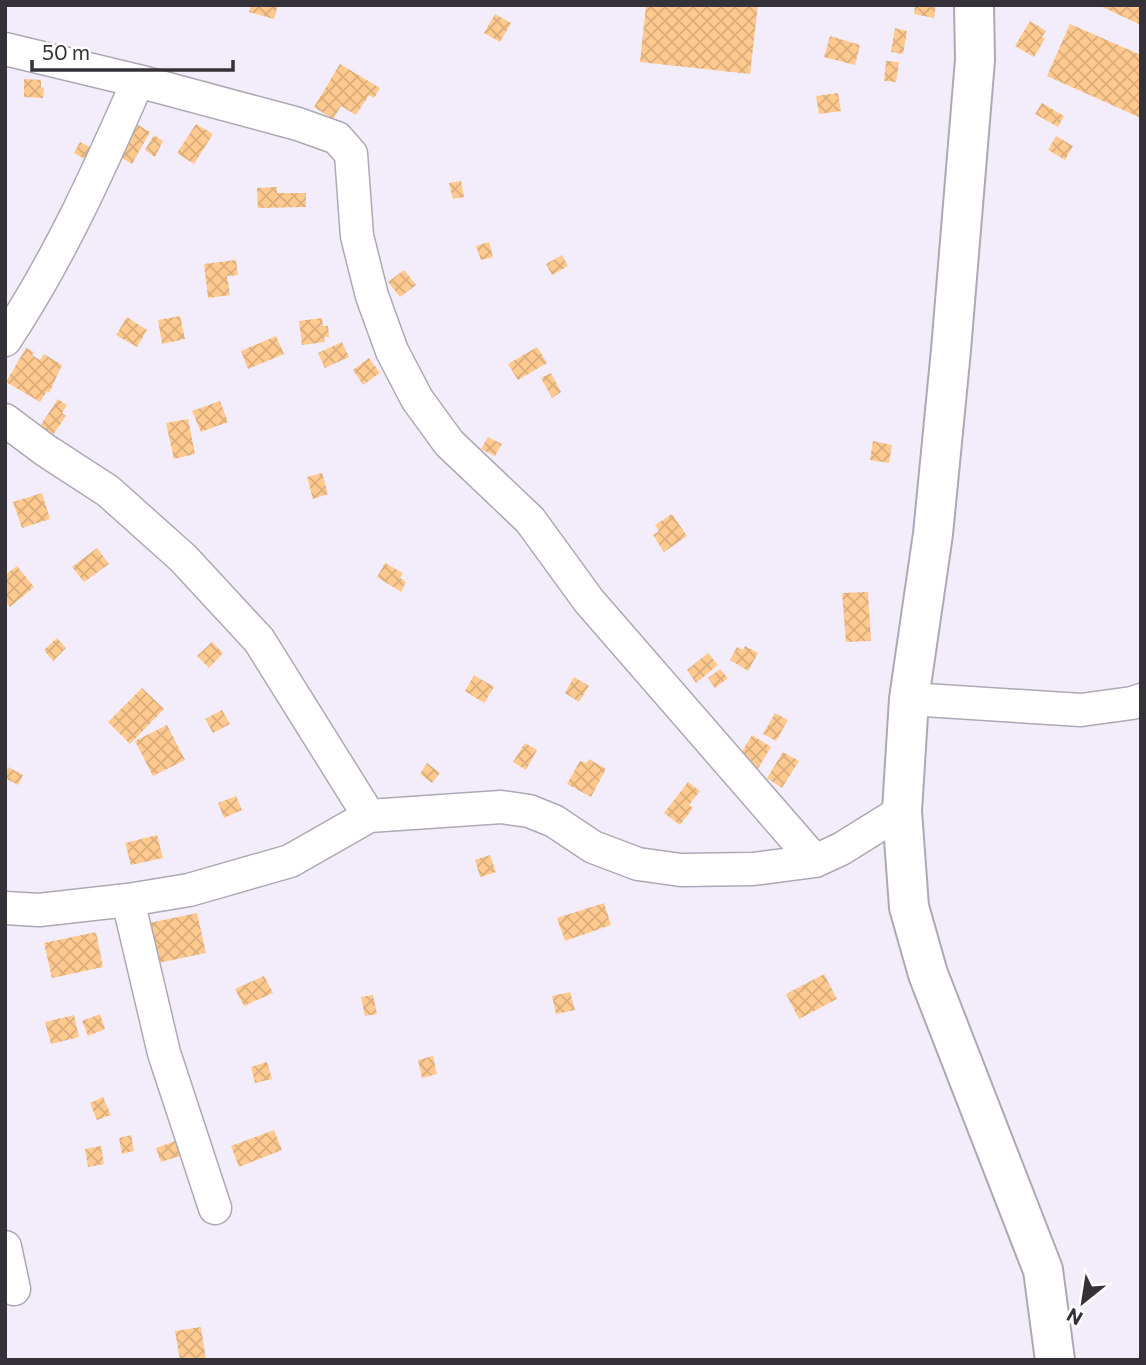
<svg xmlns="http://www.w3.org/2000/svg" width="1146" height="1365" viewBox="0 0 1146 1365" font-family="Commissioner,sans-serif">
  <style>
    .building { fill: url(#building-cross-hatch) }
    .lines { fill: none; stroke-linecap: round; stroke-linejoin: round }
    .minor-casing { stroke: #aea8b5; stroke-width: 35 }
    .tertiary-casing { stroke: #aea8b5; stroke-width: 42 }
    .minor { stroke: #fff; stroke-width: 32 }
    .tertiary { stroke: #fff; stroke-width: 38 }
  </style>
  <defs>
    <pattern id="building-cross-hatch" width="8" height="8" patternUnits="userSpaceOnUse" patternTransform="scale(1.75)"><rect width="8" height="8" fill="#fec98e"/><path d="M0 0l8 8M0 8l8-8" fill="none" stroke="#daad7b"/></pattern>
  </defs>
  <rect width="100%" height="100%" fill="#f3edfb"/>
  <!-- building -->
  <path class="building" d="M251 5H278L274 19 249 12Z
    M646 5H758L750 74 640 62Z
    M915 5H936L934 18 914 14Z
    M1098 5H1141V25Z
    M495 14 511 23 500 42 484 33Z
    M1030 21 1046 31 1042 37 1045 39 1034 57 1015 46Z
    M1070 24 1141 55V118L1047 76Z
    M895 28 907 31 903 54 891 52Z
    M830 36 860 45 855 65 824 57Z
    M886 61 899 62 896 82 884 81Z
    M340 64 380 88 374 98 369 95 356 115 341 106 333 119 314 107Z
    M24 79 41 80V87L44 88 43 98 24 97Z
    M838 93 841 111 819 114 816 96Z
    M1042 103 1064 116 1058 127 1035 114Z
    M133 122 150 132 132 164 115 154Z
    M196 124 213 134 194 164 177 153Z
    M154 135 163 141 155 157 145 150Z
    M1056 136 1073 146 1065 160 1048 150Z
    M80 142 94 149 88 161 74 153Z
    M461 181 464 197 453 199 449 183Z
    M277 187V193H306V207L258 208 257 188Z
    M489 242 493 257 481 260 476 246Z
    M562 255 568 266 552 275 546 264Z
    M236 260 238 275 227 276 230 295 208 298 204 264Z
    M404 270 416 285 400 297 388 282Z
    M180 316 185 339 162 344 158 320Z
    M127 317 147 330 137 347 116 335Z
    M322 318 323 326H328L329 337H324L325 342 302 345 299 321Z
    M276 336 284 354 248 369 241 351Z
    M342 342 349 357 325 368 318 353Z
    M537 347 547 363 518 380 508 364Z
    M26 348 34 352 32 355 40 360 44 354 62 365 49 393 47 391 40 402 6 382Z
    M369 358 380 373 363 385 353 370Z
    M551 373 561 392 552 398 541 378Z
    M58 399 67 405 62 413 66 416 53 435 40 426Z
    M220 401 228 422 201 432 192 411Z
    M188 419 195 454 174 459 166 423Z
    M488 437 502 444 495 456 481 449Z
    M873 441 892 445 889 463 870 460Z
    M322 473 328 494 313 499 307 477Z
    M42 493 50 519 22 528 13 502Z
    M672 514 687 536 664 552 653 535 659 531 655 525Z
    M97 548 109 564 84 582 72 567Z
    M385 563 403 573 400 578 406 582 401 592 377 577Z
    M17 566 34 587 10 607 5 600V575Z
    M868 592 871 641 846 642 842 593Z
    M57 638 66 648 53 661 44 650Z
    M212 642 223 653 209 668 197 656Z
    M745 646 758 653 748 671 730 660 737 647 743 650Z
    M708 653 718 665 696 683 687 670Z
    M720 669 728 678 715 688 708 678Z
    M474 675 494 687 484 703 465 691Z
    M574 677 589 686 579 702 565 693Z
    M142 688 164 709 130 744 108 722Z
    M222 710 230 724 213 733 205 719Z
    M775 713 788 720 776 741 763 734Z
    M167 725 185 760 153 776 135 741Z
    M752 735 771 747 756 772 737 760Z
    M525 743 537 750 526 770 513 762Z
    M783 752 799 761 782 788 767 778Z
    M589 759 606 769 591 797 567 784 580 761 586 763Z
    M427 763 440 773 432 783 420 774Z
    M8 767 23 775 18 785 5 778Z
    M688 782 700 791 689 805 693 808 680 825 664 813Z
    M236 796 242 810 224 818 218 803Z
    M157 835 163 858 131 865 125 843Z
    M490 855 496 872 480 877 475 860Z
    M604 903 611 925 565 941 557 918Z
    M197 913 206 953 158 963 149 923Z
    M96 932 103 967 52 978 44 943Z
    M824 974 837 999 799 1019 786 994Z
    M264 976 273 993 244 1006 235 989Z
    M570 992 575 1010 556 1014 552 996Z
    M373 995 377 1014 365 1016 361 997Z
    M100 1014 105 1029 88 1036 82 1021Z
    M74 1015 79 1037 51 1044 45 1022Z
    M433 1056 437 1074 422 1078 418 1060Z
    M267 1062 272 1079 255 1083 251 1067Z
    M103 1097 111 1115 97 1120 90 1103Z
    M274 1130 282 1150 239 1167 231 1146Z
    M131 1135 134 1151 122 1154 119 1138Z
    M178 1140 183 1155 161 1162 156 1148Z
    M101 1146 104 1164 88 1167 85 1149Z
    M201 1327 206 1360H180L175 1331Z"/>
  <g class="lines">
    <!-- minor casing -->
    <g class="minor-casing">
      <path id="minor" d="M5 49 138 81 298 124 337 138 351 154 357 236 372 296 392 351 417 399 449 443 530 520 589 601 815 861
        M5 340C59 259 99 170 138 81
        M5 420 45 450 108 491 183 558 259 640 369 816
        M909 699 1081 710 1132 703 1141 700
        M128 900 164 1053 215 1208
        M5 908 39 910 128 900 189 890 290 861 369 816 501 807 529 811 554 821 593 847 638 864 681 870 753 869 815 861 841 849 902 811
        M5 1247 14 1289"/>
    </g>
    <!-- tertiary casing -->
    <g class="tertiary-casing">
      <path id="tertiary" d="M974 5 975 60 951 350 933 534 909 699 902 811 909 907 928 974 1043 1270 1055 1360"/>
    </g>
    <!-- minor -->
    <use href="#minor" class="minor"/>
    <!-- tertiary -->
    <use href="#tertiary" class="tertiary"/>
  </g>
  <!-- border -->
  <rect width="1146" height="1365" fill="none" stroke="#343238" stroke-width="14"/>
  <!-- north arrow -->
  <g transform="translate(1083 1302) rotate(210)" stroke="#fdfdfd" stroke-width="5" paint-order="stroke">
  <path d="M0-5L12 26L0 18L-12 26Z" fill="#343238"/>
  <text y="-10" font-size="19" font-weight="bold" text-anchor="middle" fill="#343238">N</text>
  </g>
  <!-- scale -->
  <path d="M32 60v10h201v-10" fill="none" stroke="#343238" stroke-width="3.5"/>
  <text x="42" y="60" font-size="21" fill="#343238" stroke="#fdfdfd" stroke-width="5" paint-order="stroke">50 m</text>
</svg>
